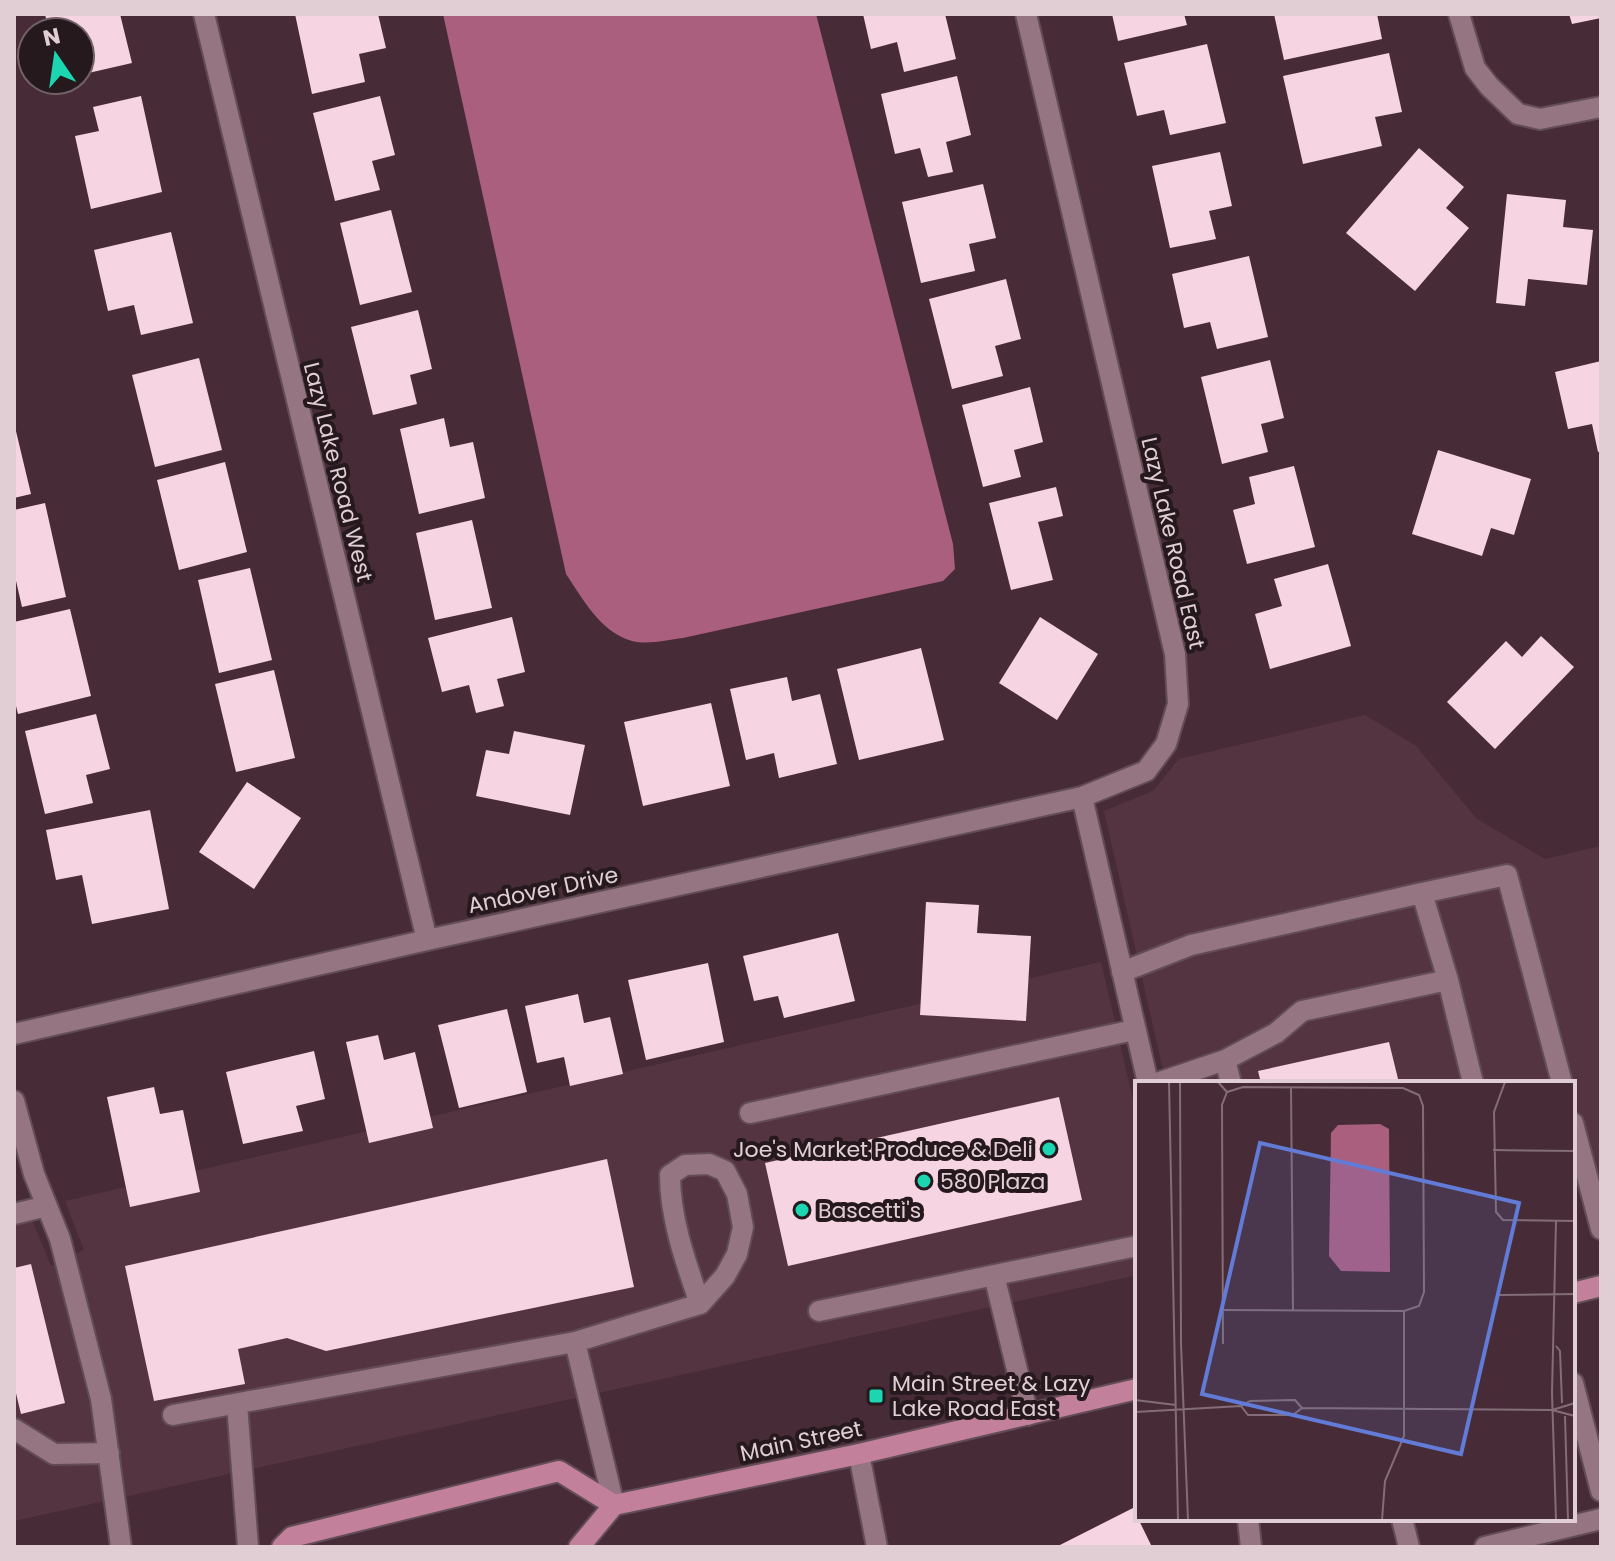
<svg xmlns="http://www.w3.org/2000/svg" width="1615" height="1561" viewBox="0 0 1615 1561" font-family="Poppins,sans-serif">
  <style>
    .built { fill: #553441 }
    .water { fill: #ab5f7f }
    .building { fill: #f7d4e1 }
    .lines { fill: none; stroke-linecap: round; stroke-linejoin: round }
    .minor-casing { stroke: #624c55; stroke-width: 24 }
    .major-casing { stroke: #624c55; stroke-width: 24 }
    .minor { stroke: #947581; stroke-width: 20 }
    .major { stroke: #c3809b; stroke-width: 20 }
    .poi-dot { fill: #1cd5b1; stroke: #25191d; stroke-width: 3 }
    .labels { text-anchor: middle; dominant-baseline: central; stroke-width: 8; stroke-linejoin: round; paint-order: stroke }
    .street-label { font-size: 22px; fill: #e0ced4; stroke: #25191d }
    .poi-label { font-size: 22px; fill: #e0ced4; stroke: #25191d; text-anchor: start }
    .inset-road { fill: none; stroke: #846d76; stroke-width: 2 }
    .view { fill: #617bd7; fill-opacity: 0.15; stroke: #617bd7; stroke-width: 4 }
    .inset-edge { fill: none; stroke: #e0ced4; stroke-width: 4 }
  </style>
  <rect width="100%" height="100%" fill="#472c37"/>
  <!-- built -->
  <path class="built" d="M1365 715 1416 746 1477 819 1545 859 1601 846V1173L1573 1179V1083H1166L1104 811 1153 791 1179 759Z
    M1101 962 1137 1117V1275L14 1521V1213L28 1210 51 1266 84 1250 65 1201Z"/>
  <!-- water -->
  <path class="water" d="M443 14H816L953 544 955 569 943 581 683 638C667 640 648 645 632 641 600 632 583 599 566 574Z"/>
  <!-- building -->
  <path class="building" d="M45 14H120L132 63 84 74 80 56V32H49Z
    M295 14H378L386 48 359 54 365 82 312 94Z
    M863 14H945L956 59 904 72 897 42 871 49Z
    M1112 14H1184L1187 25 1118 41Z
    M1274 14H1377L1382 39 1284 60Z
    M1569 14H1601V18L1572 24Z
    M1207 44 1226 123 1170 135 1164 110 1137 116 1124 63Z
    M1389 53 1402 112 1375 117 1382 146 1303 164 1283 76Z
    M957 76 971 135 946 142 953 172 928 177 920 148 895 154 881 94Z
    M141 96 162 192 91 209 75 136 99 131 93 107Z
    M380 96 395 155 372 161 380 190 335 201 313 113Z
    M1419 148 1464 187 1446 208 1469 228 1415 291 1346 233Z
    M1220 152 1232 206 1209 211 1216 239 1170 248 1152 166Z
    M983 184 996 238 969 244 975 271 921 283 902 202Z
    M1507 194 1566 200 1563 227 1593 230 1587 285 1528 279 1525 306 1496 303Z
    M391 210 412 292 360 305 340 223Z
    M171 232 193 323 141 335 134 305 108 311 94 250Z
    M1249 256 1268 337 1217 349 1210 322 1184 328 1172 274Z
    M1006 279 1021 339 995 346 1003 376 952 389 929 299Z
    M418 310 432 369 410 375 417 404 373 415 351 327Z
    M199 358 222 450 155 467 132 375Z
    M1270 360 1284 418 1261 424 1268 452 1222 464 1201 377Z
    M1601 361V451L1598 452 1592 424 1568 429 1555 372Z
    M1030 387 1043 442 1014 450 1021 477 983 487 962 405Z
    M444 418 450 447 473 442 485 498 419 514 400 429Z
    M15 427 31 494 14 498V428Z
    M1438 450 1531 479 1514 535 1491 528 1482 556 1412 534Z
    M225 462 247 552 179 570 157 480Z
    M1294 466 1315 547 1247 564 1233 510 1255 504 1249 477Z
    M1056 487 1063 516 1038 522 1053 580 1011 590 989 503Z
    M45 503 66 597 22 607 14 572V510Z
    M472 520 492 608 435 620 416 533Z
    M1328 564 1351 646 1270 669 1255 614 1282 606 1274 579Z
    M250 568 272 660 219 673 198 580Z
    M70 609 91 696 18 714 14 698V622Z
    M512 617 525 672 497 679 504 706 476 713 469 685 442 692 428 638Z
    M1040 617 1098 654 1057 720 999 683Z
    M1541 636 1574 667 1495 749 1447 702 1506 641 1522 657Z
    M921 648 944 740 859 760 837 669Z
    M274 670 295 758 236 772 215 684Z
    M787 677 792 701 820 694 837 764 779 778 774 753 746 760 730 689Z
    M711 703 730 786 643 806 624 722Z
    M96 714 110 769 86 775 93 803 45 814 25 731Z
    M514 731 585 745 570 815 476 796 486 750 509 754Z
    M247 782 301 818 254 889 199 852Z
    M150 810 169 909 92 924 82 875 56 880 46 830Z
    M926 902 979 905 977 933 1031 936 1026 1021 920 1015Z
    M838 933 855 1001 784 1018 778 996 754 1001 743 956Z
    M708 963 724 1042 646 1060 628 980Z
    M578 994 584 1023 610 1017 623 1074 570 1086 564 1057 537 1063 525 1006Z
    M507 1009 527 1092 459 1108 438 1025Z
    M378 1035 384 1060 415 1052 433 1128 369 1143 346 1042Z
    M1389 1042 1399 1083H1261L1258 1071Z
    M314 1051 325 1099 296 1106 303 1131 243 1144 226 1072Z
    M154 1087 160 1114 183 1110 200 1192 130 1207 107 1097Z
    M1059 1097 1082 1200 788 1266 765 1163Z
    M607 1159 634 1287 326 1351 287 1338 238 1349 245 1384 154 1401 125 1266Z
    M31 1264 65 1403 21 1414 14 1385V1268Z
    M1133 1508 1152 1547H1056Z"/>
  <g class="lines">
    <!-- minor casing -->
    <g class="minor-casing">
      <path id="minor" d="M204 14 427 940
        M1459 14 1475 68 1489 86 1518 114 1540 119 1601 107
        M1082 797 1148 1083
        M1422 893 1507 875 1562 1083
        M1122 972 1191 945 1422 893 1448 980 1473 1083
        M14 1034 427 940 1082 797 1146 771 1166 744 1178 704 1175 654 1026 14
        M1225 1060 1231 1083
        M1157 1083 1225 1060 1276 1033 1302 1011 1448 980
        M14 1101 34 1174 60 1239 101 1399 121 1547
        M750 1113 1134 1030
        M1573 1123 1601 1229
        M14 1214 47 1206
        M994 1275 1028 1415
        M819 1311 1137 1246
        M575 1342 614 1505
        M1573 1383 1601 1491
        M237 1404 248 1547
        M173 1415 575 1342 700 1304 725 1276 737 1254 743 1227 737 1194 725 1171 709 1164 685 1165 670 1175C670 1219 686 1263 700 1304
        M14 1429 54 1454 109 1453
        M859 1454 877 1547
        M1248 1519 1251 1547
        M1402 1519 1409 1547
        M1485 1547 1601 1519"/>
    </g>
    <!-- major casing -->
    <g class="major-casing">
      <path id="major" d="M1573 1293 1601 1286
        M282 1547 292 1537 559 1471 614 1505
        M579 1547 614 1505 859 1454 1137 1389"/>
    </g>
    <!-- minor -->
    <use href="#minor" class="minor"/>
    <!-- major -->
    <use href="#major" class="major"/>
  </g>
  <!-- markers -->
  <g class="poi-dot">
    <circle cx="1049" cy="1149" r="8"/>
    <circle cx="924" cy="1181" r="8"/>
    <circle cx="802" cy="1210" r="8"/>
    <rect x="868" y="1388" width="16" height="16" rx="4"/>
  </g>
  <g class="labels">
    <!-- street labels -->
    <g class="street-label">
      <text transform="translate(338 472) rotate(76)">Lazy Lake Road West</text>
      <text transform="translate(1173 543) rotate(77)">Lazy Lake Road East</text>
      <text transform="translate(543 890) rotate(-12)">Andover Drive</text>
      <text transform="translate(801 1441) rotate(-12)">Main Street</text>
    </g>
    <!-- poi labels -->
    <g class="poi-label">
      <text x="1033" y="1149" text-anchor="end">Joe's Market Produce &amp; Deli</text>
      <text x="940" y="1181">580 Plaza</text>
      <text x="818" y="1210">Bascetti's</text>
      <text x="892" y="1383">Main Street &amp; Lazy<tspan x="892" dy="25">Lake Road East</tspan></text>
    </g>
  </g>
  <!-- overview -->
  <g transform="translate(1135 1081)">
    <rect width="440" height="440" fill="#472c37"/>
    <path d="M203 44 245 43 254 48 255 191 206 190 194 175 196 52Z" fill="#ab5f7f"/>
    <path class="inset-road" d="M34 1 43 439M45 1 46 263 53 439M83 1 92 11 108 6 268 7 284 14 288 25 289 211 284 225 269 230 86 229M370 1 359 31 361 131 368 139 440 140M156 6 158 229M358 69 440 70M421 140 417 312 421 439M364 214 440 213M88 263 87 24 92 11M421 265 425 270 427 322M0 319 41 324M106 325 113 334H158L167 327 417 329 440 335M417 329 440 322M0 331 106 325 115 320 160 319 167 327M430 335 433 439M247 439 250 400 269 355V230"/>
    <path class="view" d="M125 62 384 122 326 373 67 313Z"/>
    <rect width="440" height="440" class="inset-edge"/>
  </g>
  <!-- border -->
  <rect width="1615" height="1561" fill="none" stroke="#e0ced4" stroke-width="32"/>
  <!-- north arrow -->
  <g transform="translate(56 56) rotate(347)"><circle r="38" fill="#25191d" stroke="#706166" stroke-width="2"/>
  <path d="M0-6L14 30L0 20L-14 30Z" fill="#1cd5b1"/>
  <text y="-12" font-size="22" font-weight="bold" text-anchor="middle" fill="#e0ced4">N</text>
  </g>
</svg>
